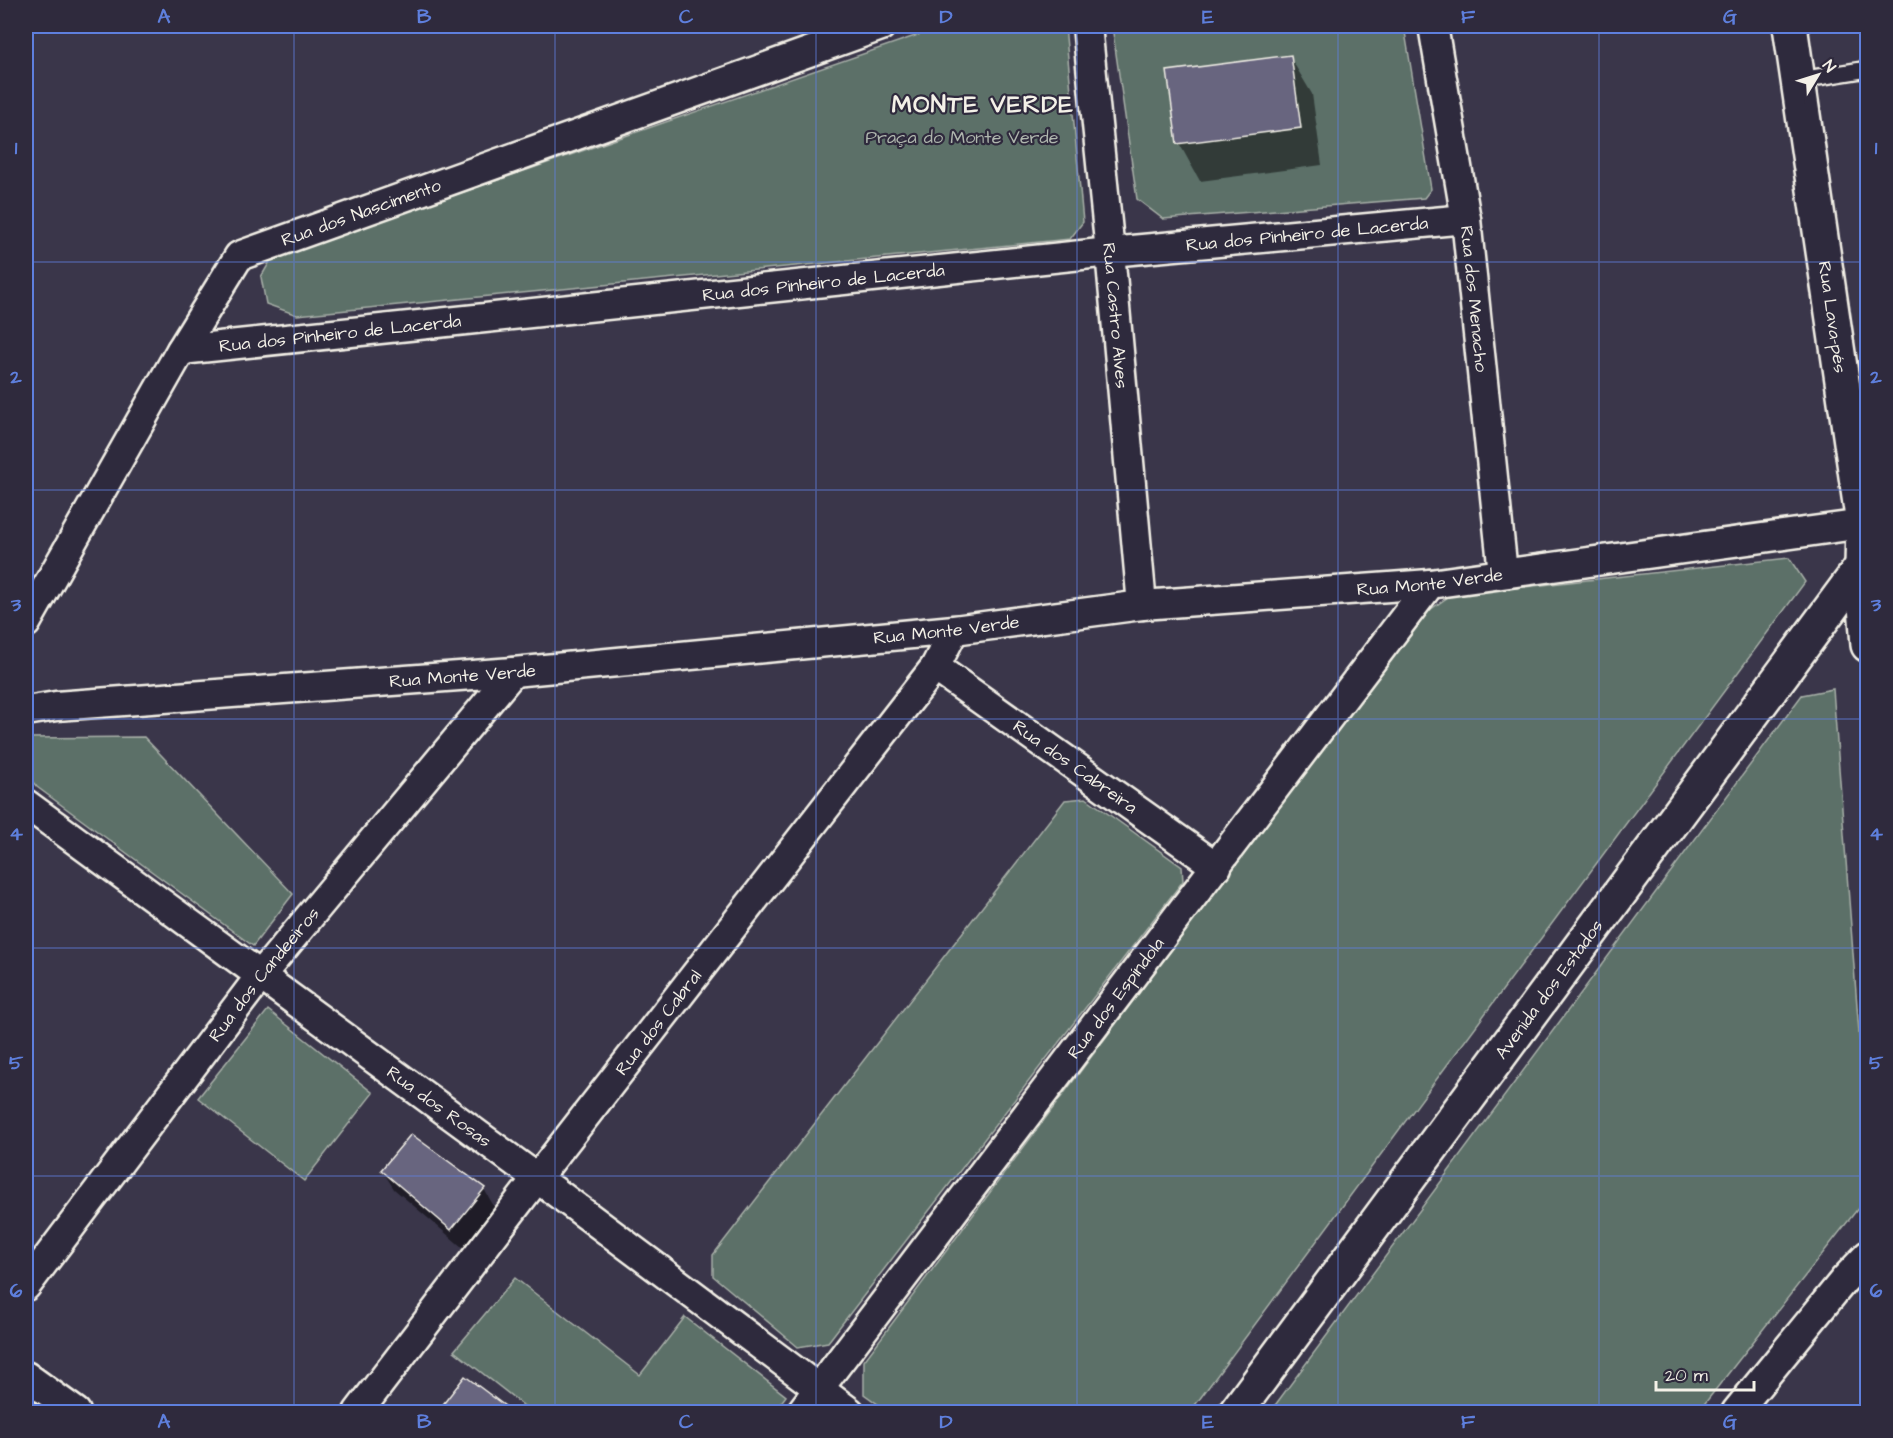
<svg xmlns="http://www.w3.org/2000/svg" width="1893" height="1438" viewBox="0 0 1893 1438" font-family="'Architects Daughter',sans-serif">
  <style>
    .green { fill: #5b6f68; stroke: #a8b0a8; stroke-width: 1.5 }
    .shadow { fill: #0007 }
    .building { fill: #67657f; stroke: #f4f1e8; stroke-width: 1.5 }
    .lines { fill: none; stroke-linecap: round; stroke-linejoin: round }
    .service-casing { stroke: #f4f1e8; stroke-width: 20 }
    .minor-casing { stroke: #f4f1e8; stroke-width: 33 }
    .tertiary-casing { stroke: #f4f1e8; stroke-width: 38 }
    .service { stroke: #2f2a3d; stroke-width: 15 }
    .minor { stroke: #2f2a3d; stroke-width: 28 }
    .tertiary { stroke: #2f2a3d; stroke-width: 33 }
    .grid { fill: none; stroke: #5e7fdd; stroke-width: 1.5; stroke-opacity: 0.55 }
    .labels { text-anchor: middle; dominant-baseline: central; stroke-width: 4.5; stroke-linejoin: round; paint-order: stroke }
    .park-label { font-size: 18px; fill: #afb6ae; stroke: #2f2a3d }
    .street-label { font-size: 18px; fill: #f4f1e8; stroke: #2f2a3d }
    .district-label { font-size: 24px; font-weight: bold; letter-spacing: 1.5px; fill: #f4f1e8; stroke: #2f2a3d }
    .neatline { fill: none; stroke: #5e7fdd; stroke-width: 2 }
    .grid-label { font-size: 20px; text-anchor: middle; font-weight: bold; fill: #5e7fdd }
  </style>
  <rect width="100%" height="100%" fill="#3a364a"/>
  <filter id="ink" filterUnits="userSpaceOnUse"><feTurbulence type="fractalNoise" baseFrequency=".0167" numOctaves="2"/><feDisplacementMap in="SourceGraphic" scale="12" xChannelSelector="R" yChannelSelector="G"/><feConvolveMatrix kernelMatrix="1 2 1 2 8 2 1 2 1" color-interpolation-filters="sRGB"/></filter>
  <g filter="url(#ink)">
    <!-- green -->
    <path class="green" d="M944 26H1065L1083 222 1070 239 297 315 266 304 261 277 272 258Z
      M1112 26H1404L1431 189 1424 198 1163 219 1137 199Z
      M1789 558 1805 582 1190 1412H889L864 1394V1361L1420 617 1451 595Z
      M1833 689 1867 1138V1197L1698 1412H1270L1802 695Z
      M144 737 293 894 253 946 37 787 26 774V738Z
      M1086 798 1182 867 1183 881 828 1342 798 1347 713 1276V1255L1065 800Z
      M268 1010 373 1093 304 1181 198 1098Z
      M515 1278 640 1375 685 1317 786 1396 774 1412H532L454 1351Z"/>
    <!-- shadow -->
    <path class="shadow" d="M1290 57 1312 94 1322 165 1200 181 1179 143Z
      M411 1136 484 1189 495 1208 463 1248 394 1189 382 1170Z
      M466 1378 511 1412H439Z"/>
    <!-- building -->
    <path class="building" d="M1291 55 1301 128 1177 144 1167 71Z
      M411 1134 485 1188 451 1230 381 1170Z
      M465 1376 513 1412H437Z"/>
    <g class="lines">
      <!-- service casing -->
      <g class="service-casing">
        <path id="service" d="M1800 80 1868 69"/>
      </g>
      <!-- minor casing -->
      <g class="minor-casing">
        <g id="minor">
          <path id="s1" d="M1087 26 1110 252 1142 605"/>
          <path id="s2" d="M1433 26 1466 219 1503 573"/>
          <path id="s3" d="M181 350 1110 252 1466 219"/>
          <path id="s4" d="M26 623 181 350 239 256 881 26"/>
          <path id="s5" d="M935 667 1217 867"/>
          <path id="s6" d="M26 711 56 706 513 672 954 630 1142 605 1430 584 1863 524"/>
          <path id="s7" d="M26 804 537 1178 850 1412"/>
          <path id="s8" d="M26 1286 261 975 513 672"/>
          <path d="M26 1376 76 1412"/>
          <path id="s9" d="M358 1412 537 1178 935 667 954 630"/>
          <path id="s10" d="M801 1412 1430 584"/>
          <path d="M1736 1412 1844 1280 1868 1255"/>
        </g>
      </g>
      <!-- tertiary casing -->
      <g class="tertiary-casing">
        <g id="tertiary">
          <path id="s11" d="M1790 26 1863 524 1862 566 1868 645"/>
          <path id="s12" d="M1236 1412 1862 566"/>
        </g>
      </g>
      <!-- service -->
      <use href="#service" class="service"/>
      <!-- minor -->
      <use href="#minor" class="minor"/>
      <!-- tertiary -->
      <use href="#tertiary" class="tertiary"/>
    </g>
  </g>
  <!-- grid -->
  <path class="grid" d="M294 26V1412M555 26V1412M816 26V1412M1077 26V1412M1338 26V1412M1599 26V1412M26 262H1868M26 490H1868M26 719H1868M26 948H1868M26 1176H1868"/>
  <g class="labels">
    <!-- park labels -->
    <g class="park-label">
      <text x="962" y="137">Praça do Monte Verde</text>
    </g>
    <!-- street labels -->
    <g class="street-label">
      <text stroke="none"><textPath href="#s4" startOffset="554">Rua dos Nascimento</textPath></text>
      <text stroke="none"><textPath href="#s3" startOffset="1132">Rua dos Pinheiro de Lacerda</textPath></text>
      <text stroke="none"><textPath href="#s3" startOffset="646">Rua dos Pinheiro de Lacerda</textPath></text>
      <text stroke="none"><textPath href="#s2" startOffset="276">Rua dos Menacho</textPath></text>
      <text stroke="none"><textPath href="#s1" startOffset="291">Rua Castro Alves</textPath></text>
      <text stroke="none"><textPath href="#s11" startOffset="294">Rua Lava-pés</textPath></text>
      <text stroke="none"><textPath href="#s3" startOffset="160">Rua dos Pinheiro de Lacerda</textPath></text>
      <text stroke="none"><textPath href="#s6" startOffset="1410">Rua Monte Verde</textPath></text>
      <text stroke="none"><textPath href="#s6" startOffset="924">Rua Monte Verde</textPath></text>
      <text stroke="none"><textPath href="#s6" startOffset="438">Rua Monte Verde</textPath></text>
      <text stroke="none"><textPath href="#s5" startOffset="172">Rua dos Cabreira</textPath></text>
      <text stroke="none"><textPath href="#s8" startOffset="392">Rua dos Candeeiros</textPath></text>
      <text stroke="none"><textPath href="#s12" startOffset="526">Avenida dos Estados</textPath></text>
      <text stroke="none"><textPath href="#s10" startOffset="520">Rua dos Espíndola</textPath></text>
      <text stroke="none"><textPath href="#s9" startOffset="492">Rua dos Cabral</textPath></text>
      <text stroke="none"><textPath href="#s7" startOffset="512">Rua dos Rosas</textPath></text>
    </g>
    <!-- district labels -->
    <g class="district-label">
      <text x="983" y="105">MONTE VERDE</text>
    </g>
  </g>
  <!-- margin -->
  <rect width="1893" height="1438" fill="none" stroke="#2f2a3d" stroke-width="66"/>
  <!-- north arrow -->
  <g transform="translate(1818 75) rotate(52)" stroke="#2f2a3d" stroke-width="4.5" paint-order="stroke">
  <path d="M0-4.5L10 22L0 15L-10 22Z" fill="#f4f1e8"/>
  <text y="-9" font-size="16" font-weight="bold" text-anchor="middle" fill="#f4f1e8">N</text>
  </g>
  <!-- scale -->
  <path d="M1656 1381v9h98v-9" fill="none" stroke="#f4f1e8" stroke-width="3"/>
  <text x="1665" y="1381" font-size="18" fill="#f4f1e8" stroke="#2f2a3d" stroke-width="4.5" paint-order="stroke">20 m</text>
  <rect x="33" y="33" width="1827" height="1372" class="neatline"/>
  <g class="grid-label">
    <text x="164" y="23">A</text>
    <text x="424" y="23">B</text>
    <text x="686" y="23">C</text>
    <text x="946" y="23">D</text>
    <text x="1208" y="23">E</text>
    <text x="1468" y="23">F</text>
    <text x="1730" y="23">G</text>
    <text x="16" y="154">1</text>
    <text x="1876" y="154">1</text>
    <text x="16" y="383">2</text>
    <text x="1876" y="383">2</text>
    <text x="16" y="611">3</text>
    <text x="1876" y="611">3</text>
    <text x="16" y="840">4</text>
    <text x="1876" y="840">4</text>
    <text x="16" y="1069">5</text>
    <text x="1876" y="1069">5</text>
    <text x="16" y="1297">6</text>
    <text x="1876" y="1297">6</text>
    <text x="164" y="1428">A</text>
    <text x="424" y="1428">B</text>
    <text x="686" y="1428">C</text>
    <text x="946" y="1428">D</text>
    <text x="1208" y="1428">E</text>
    <text x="1468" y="1428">F</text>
    <text x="1730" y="1428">G</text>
  </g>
</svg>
